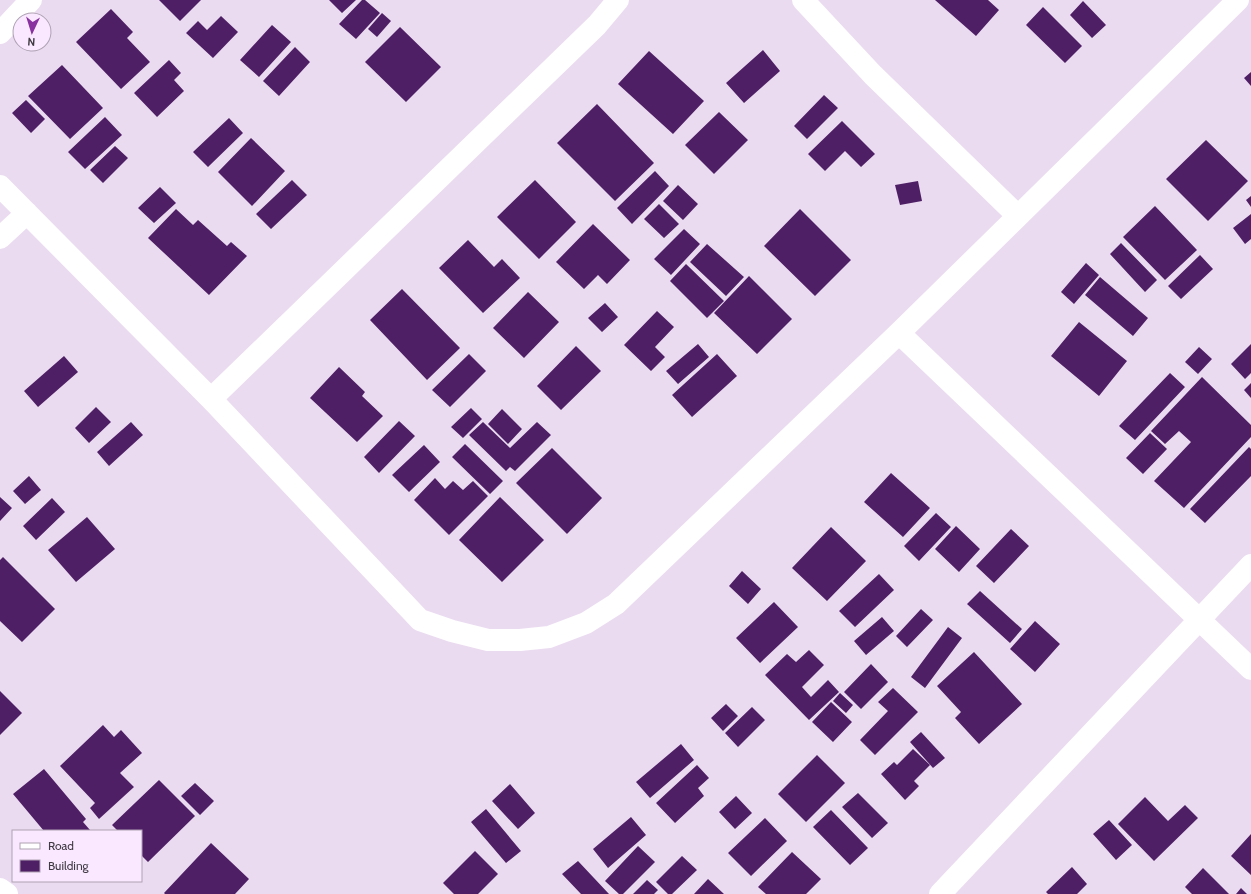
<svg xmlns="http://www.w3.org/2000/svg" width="1251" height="894" viewBox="0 0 1251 894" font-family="Cabin,sans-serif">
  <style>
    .building { fill: #4f1f65 }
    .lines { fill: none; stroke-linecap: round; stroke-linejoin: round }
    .street { stroke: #fff; stroke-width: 22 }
    .secondary { stroke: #fff; stroke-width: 22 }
  </style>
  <rect width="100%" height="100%" fill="#ebdbf1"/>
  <!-- building -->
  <path class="building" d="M159 0H201L180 21Z
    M329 0H356L342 13Z
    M362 0H365L380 13 356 39 339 24Z
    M935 0H988L999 10 976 36Z
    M1083 1 1106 25 1092 38 1070 15Z
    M1043 7 1082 46 1065 63 1026 25Z
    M111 9 133 32 127 38 150 62 121 89 76 42Z
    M382 13 391 21 377 37 368 29Z
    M221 16 238 32 213 58 186 33 198 21 207 30Z
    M272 25 291 42 259 77 240 60Z
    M400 27 441 67 406 102 365 62Z
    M295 47 310 62 279 96 263 81Z
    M763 50 780 71 744 103 726 83Z
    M649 51 704 101 673 134 618 84Z
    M169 60 181 73 174 80 184 91 157 117 134 93Z
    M62 65 103 108 70 139 28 96Z
    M1251 72V86L1244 78Z
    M824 95 838 108 807 139 794 126Z
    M26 100 45 119 31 133 12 113Z
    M597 104 654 163 615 201 557 143Z
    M719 112 748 140 714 174 685 145Z
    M105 117 122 135 85 169 68 152Z
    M229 118 243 133 208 167 193 152Z
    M842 121 875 154 861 167 845 151 825 171 808 154Z
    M251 138 285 171 252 206 218 172Z
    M1206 140 1248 181 1208 221 1166 179Z
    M115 146 128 158 103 183 90 170Z
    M655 171 669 186 632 224 617 208Z
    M292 180 307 195 271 229 256 214Z
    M535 180 576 222 539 259 497 217Z
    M918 181 922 201 900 205 895 185Z
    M678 185 698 204 683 220 663 201Z
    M160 187 176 203 154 223 138 208Z
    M1251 196V207L1246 200Z
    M659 204 679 224 664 238 644 219Z
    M1155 206 1197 250 1165 280 1123 237Z
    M176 209 193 225 198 220 227 246 231 242 247 256 209 295 148 238Z
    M800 209 851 260 815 296 764 246Z
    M1251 214V239L1245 244 1233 228Z
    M593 224 630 260 607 284 598 275 584 289 556 262Z
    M684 229 700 244 671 275 654 259Z
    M468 240 494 267 502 259 520 278 483 313 439 268Z
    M1121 243 1157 280 1145 292 1110 254Z
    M707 244 744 277 726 296 690 262Z
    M1200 255 1213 269 1181 299 1168 286Z
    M1086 263 1099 275 1074 304 1061 292Z
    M686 264 724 301 707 318 670 281Z
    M749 276 792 319 757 354 714 313Z
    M1100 277 1148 318 1133 336 1085 295Z
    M402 289 460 348 427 380 370 320Z
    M528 292 559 322 524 358 493 328Z
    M605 303 618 317 602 332 588 318Z
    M657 311 674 327 655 347 665 357 651 371 624 345Z
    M1079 322 1127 361 1099 396 1051 356Z
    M698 344 709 357 678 384 666 371Z
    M1251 344V373L1245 379 1231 364Z
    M576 346 601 371 561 410 537 386Z
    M1199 347 1212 359 1198 374 1185 362Z
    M469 354 486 371 450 407 432 390Z
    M717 354 737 376 692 417 672 395Z
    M64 356 78 372 38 407 24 391Z
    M339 367 365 392 362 396 383 416 357 442 310 398Z
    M1170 373 1185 387 1135 440 1119 426Z
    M1202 377 1251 425V437L1184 508 1154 481 1191 442 1179 431 1165 444 1151 431Z
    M1251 383V398L1244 390Z
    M96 407 111 422 89 443 75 428Z
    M471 408 482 419 463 438 451 427Z
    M502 409 522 429 508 444 488 424Z
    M399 421 415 436 379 473 364 457Z
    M131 422 143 435 109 466 97 452Z
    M483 422 510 448 537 422 551 435 515 471 510 467 506 471 469 435Z
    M1150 433 1167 449 1143 474 1126 458Z
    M465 444 503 481 490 494 452 457Z
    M424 445 440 462 409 492 392 475Z
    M1249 447 1251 449V476L1205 523 1190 509Z
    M552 448 602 498 567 534 516 483Z
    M891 473 930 508 903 537 864 502Z
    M29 476 41 490 25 504 13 491Z
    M435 478 445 489 453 481 463 490 473 481 488 496 449 535 414 500Z
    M0 497 12 508 0 521Z
    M500 497 544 540 502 582 459 540Z
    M52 498 65 512 36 540 23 526Z
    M936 513 951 527 919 561 904 546Z
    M87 517 115 549 76 582 48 550Z
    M956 526 980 549 959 572 935 549Z
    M831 527 866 561 827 601 792 568Z
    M1011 529 1029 546 994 583 976 566Z
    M3 557 55 609 22 642 0 621V560Z
    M742 571 761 589 748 604 729 586Z
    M879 574 894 590 855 627 839 611Z
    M980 591 1022 629 1010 643 967 604Z
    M774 602 798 627 760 663 736 638Z
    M921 609 933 620 907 647 896 636Z
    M882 617 894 631 866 655 854 641Z
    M1035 621 1060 644 1035 672 1010 649Z
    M948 627 962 638 925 688 911 677Z
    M809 650 824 665 802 687 811 697 828 680 839 692 809 720 765 675 787 654 796 662Z
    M974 652 1022 704 979 744 955 718 961 712 937 686Z
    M871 664 888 682 861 709 844 692Z
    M893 688 918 712 875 755 860 740 888 711 878 702Z
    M0 691 22 713 0 735Z
    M840 693 853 705 846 713 833 701Z
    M831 702 852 722 833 742 812 722Z
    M726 704 738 716 723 731 711 718Z
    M752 707 765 720 738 747 725 733Z
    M103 725 114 737 121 730 142 753 120 773 134 787 99 819 90 808 95 803 60 766Z
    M921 732 945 758 933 768 910 742Z
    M681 744 694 760 650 798 636 782Z
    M913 749 930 765 914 781 919 786 905 800 881 774 894 762 897 765Z
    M817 755 845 783 806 822 778 794Z
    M697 765 709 778 698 788 704 796 675 823 656 803Z
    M44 769 86 819 83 822 90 830 88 831H44L13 794Z
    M159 780 195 816 148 862 141 855V831H118L112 825Z
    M195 783 214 801 200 815 181 796Z
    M510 784 535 813 518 829 492 801Z
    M858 793 888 823 872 838 842 807Z
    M736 796 752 813 735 829 719 812Z
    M1145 797 1168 821 1185 805 1198 818 1154 861 1118 824Z
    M486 809 521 851 506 863 471 822Z
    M831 810 868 848 850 865 813 827Z
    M631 817 646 835 608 868 593 849Z
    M765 818 787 841 751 876 728 853Z
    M1109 820 1132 845 1116 860 1093 834Z
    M1251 834V875L1231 856Z
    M211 843 249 879 235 894H165L164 893Z
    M638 846 655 862 623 894H619L605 881Z
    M475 851 498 874 478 894H454L443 883Z
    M792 852 821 879 806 894H766L758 887Z
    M682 856 697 870 672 894H668L656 882Z
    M578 861 609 894H581L562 874Z
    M1072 867 1087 884 1077 894H1048L1046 892Z
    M1203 868 1229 894H1192L1185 887Z
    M708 879 724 894H694Z
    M647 880 658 890 654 894H633Z
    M1241 888 1247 894H1236Z"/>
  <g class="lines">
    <!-- street -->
    <path class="street" d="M803 0 873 75 1018 216
      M0 33 31 0
      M0 186 211 399 420 620 452 631 488 640H520L549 637 586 623 616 604 899 333 1238 0
      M0 238 27 213
      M899 333 1251 669
      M211 399 597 25 618 0
      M940 894 1251 565"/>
    <!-- secondary -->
    <path class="secondary" d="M0 889 7 894"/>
  </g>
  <!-- legend -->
  <rect x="12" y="830" width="130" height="52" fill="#f9e8ff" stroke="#afa2b3"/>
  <rect x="20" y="843" width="20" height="6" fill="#ffffff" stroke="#afa2b3"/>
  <text x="48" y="850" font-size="12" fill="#3f3942">Road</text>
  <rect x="20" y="860" width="20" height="12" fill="#4f1f65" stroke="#afa2b3"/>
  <text x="48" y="870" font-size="12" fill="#3f3942">Building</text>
  <!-- north arrow -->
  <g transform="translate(32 32) rotate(184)"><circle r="19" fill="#f9e8ff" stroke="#afa2b3"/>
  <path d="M0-3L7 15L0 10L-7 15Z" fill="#89319e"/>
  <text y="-6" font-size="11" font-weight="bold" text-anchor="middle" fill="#3f3942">N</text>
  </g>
</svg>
